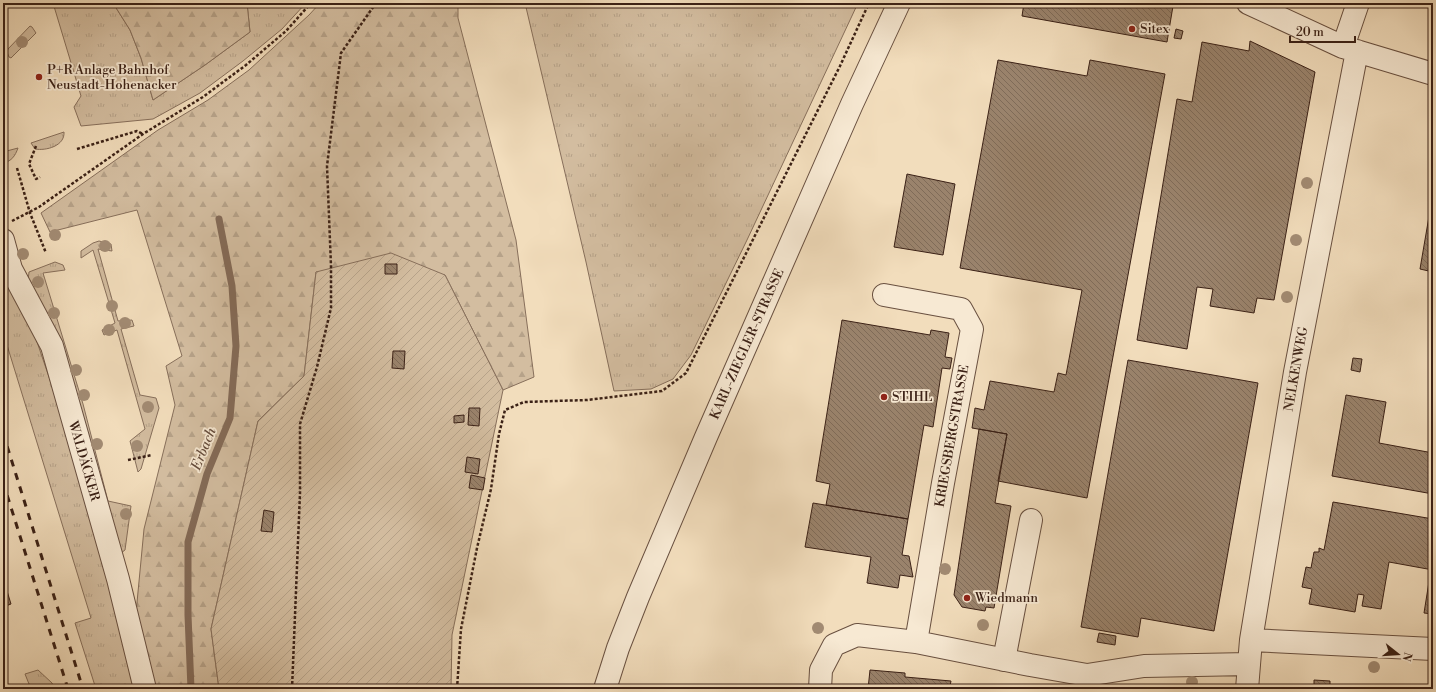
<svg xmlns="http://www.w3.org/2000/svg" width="1436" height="692" viewBox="0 0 1436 692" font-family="'Libre Bodoni',serif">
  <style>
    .grass { fill: url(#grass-tufts); stroke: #876f5b }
    .forest { fill: url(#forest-firs); stroke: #876f5b }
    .garden { fill: url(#garden-furrows); stroke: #876f5b }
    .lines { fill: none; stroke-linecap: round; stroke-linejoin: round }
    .stream { stroke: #846b58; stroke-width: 7 }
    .building { fill: url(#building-back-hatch); stroke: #3b2116 }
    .minor-casing { stroke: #695040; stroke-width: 24 }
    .path { stroke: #3b2116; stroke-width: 2.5; stroke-dasharray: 3 2; stroke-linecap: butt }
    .minor { stroke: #f7e9d3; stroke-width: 22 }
    .rail { stroke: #3b2116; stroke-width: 3; stroke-dasharray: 7 7; stroke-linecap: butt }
    .tree { fill: #a28b73 }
    .poi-dot { fill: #8f2418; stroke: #f7e9d3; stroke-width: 1.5 }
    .labels { text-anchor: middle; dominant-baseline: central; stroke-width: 3.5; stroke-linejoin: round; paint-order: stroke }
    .poi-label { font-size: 13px; fill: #3b2116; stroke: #f7e9d3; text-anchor: start }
    .street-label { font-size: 13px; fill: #3b2116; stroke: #f7e9d3 }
    .water-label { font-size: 14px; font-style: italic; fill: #654c3c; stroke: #f7e9d3 }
  </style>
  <defs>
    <pattern id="grass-tufts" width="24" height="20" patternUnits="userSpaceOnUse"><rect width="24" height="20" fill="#d3bda0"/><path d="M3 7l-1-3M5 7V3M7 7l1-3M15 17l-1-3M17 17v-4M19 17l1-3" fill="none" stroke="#b6a289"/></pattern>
    <pattern id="forest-firs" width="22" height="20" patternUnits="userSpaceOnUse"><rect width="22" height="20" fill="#d3bda0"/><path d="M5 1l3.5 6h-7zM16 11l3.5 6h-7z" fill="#b6a289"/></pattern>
    <pattern id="garden-furrows" width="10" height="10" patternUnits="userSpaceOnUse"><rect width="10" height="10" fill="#d3bda0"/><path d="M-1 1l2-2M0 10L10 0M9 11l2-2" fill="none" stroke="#b6a289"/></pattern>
    <pattern id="building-back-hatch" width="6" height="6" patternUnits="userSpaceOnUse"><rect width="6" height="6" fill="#9a836c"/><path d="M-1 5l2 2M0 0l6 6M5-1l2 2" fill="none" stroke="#7f6b58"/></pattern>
  </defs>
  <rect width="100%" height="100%" fill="#f2ddbc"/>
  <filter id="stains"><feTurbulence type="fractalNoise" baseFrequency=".005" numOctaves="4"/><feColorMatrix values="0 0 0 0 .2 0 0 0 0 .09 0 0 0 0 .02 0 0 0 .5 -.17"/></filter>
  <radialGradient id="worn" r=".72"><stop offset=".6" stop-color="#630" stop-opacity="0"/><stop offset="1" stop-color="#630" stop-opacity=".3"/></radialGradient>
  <!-- grass -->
  <path class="grass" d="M53 3H113L130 30 141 58 153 100 205 65 250 32 247 3H306L282 29 243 61 200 93 153 119 81 126 74 107 81 96Z
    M525 3H858L747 240 691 355 673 379 651 389 614 391 586 262Z
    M30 26 32 27 36 33 11 58 9 57 7 52 8 49Z
    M64 132C65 146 46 151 35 149L31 143Z
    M18 148C15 156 12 161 3 163V152Z
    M99 241 111 244 112 251 98 249 118 321 132 320 134 326 121 329 140 395 156 398 159 408 141 469 138 472 130 441 145 429 117 330 104 335 102 330 115 323 93 250 81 258V251L93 243Z
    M55 262 63 265 65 270 43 273 83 404 108 501 131 506 125 550 121 553 28 281 29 272Z
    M3 287H14L34 333 50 380 71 450 138 689H96L75 623 91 618 3 332Z
    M38 670 52 683 55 689H31L25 674Z"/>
  <!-- forest -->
  <path class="forest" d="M113 3H247L250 32 205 65 153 100 141 58 130 30Z
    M320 3H458V18L516 240 534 377 503 390 445 275 316 272 304 376 258 421 211 629 219 689H153L136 613 144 529 175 405 166 366 182 356 137 210 50 232 41 213 158 130 208 100 249 70 309 15Z"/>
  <!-- garden -->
  <path class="garden" d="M391 253 445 275 503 390 452 635 451 689H219L211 629 258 421 304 376 316 272Z"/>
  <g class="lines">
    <!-- stream -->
    <path class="stream" d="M191 689 188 615V542L207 474 230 418 236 346 232 286 219 219"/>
  </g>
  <!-- building -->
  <path class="building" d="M1024 3H1156L1173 6 1167 42 1022 16Z
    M1176 29 1183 31 1181 39 1174 38Z
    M1250 41 1315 72 1274 300 1257 298 1254 313 1210 306 1213 289 1197 287 1187 349 1137 340 1177 99 1192 102 1202 42 1249 51Z
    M998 60 1087 76 1090 60 1165 74 1087 498 998 481 1007 434 972 428 975 408 984 410 990 381 1054 392 1058 373 1066 375 1082 290 960 268Z
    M907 174 955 184 943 255 894 247Z
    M1433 193V272L1420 269Z
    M385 264H397V274H385Z
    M842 320 930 335 931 330 949 333 945 357 952 358 950 369 942 368 933 427 924 425 908 519 826 505 830 484 816 481Z
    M393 351H405L404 369 392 368Z
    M1353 358 1362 359 1360 372 1351 370Z
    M1128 360 1258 383 1214 631 1141 618 1138 637 1081 627Z
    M1346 395 1386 402 1379 443 1433 453V494L1332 476Z
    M469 408H480L479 426 468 425Z
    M464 415V422L454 423V416Z
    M979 429 1007 434 995 503 1011 506 994 608 986 607 985 611 962 607 954 595Z
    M467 457 480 459 478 474 465 472Z
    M471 475 485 478 483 490 469 488Z
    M1333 502 1433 519V570L1389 562 1381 609 1362 606 1364 595 1358 594 1355 612 1309 604 1312 589 1302 587 1306 567 1311 568 1314 552H1319V548L1324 550Z
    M813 503 908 519 902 555 909 556 913 577 900 575 898 588 867 583 871 557 805 547Z
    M264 510 274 512 272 532 261 531Z
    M1431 569 1433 570V614L1424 613Z
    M3 578 11 604 3 607Z
    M1099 633 1116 636 1115 645 1097 642Z
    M870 670 905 673V677L951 681 950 686 983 689H868Z
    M1314 680 1330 681V689H1314Z"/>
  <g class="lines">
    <!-- minor casing -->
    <g class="minor-casing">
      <path id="minor" d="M1248 3 1343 47 1433 74
        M1343 47 1358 3
        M3 240 11 269 52 346 118 579 145 689
        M884 295 961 309 972 329 943 483 916 642
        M1251 640 1433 649
        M1004 660 1031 520
        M605 689 618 648 638 597 706 437 852 104 899 3
        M820 689 821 670 834 645 857 635 916 642 1030 665 1087 675 1144 666 1249 664
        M1247 689 1251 640 1295 372 1357 51"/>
    </g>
    <!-- path -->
    <path class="path" d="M302 3 308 6
      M36 146 29 164 36 179 40 177
      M77 149 137 131 143 134
      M17 168 30 213 46 253
      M12 221 39 207 143 134 203 97 246 65 286 31 311 3
      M128 460 152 455
      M292 689 300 493V424L317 367 331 308V266L327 166 341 53 376 3
      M457 689 461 629 477 548 491 489 499 434 505 410 524 402 587 400 662 391 686 373 840 66 869 3"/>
    <!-- minor -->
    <use href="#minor" class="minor"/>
    <!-- rail -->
    <path class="rail" d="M3 433 83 689
      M3 482 68 689"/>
  </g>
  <!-- trees -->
  <g class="tree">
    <circle cx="22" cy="42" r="6"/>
    <circle cx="1307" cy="183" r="6"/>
    <circle cx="55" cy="235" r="6"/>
    <circle cx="1296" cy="240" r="6"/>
    <circle cx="105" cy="246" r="6"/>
    <circle cx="23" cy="254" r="6"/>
    <circle cx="38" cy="282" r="6"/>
    <circle cx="1287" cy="297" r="6"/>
    <circle cx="112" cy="306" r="6"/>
    <circle cx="54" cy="313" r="6"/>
    <circle cx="125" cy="323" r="6"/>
    <circle cx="109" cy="330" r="6"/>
    <circle cx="76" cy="370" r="6"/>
    <circle cx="84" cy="395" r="6"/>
    <circle cx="148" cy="407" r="6"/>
    <circle cx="97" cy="444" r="6"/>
    <circle cx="137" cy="446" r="6"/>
    <circle cx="126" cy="514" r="6"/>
    <circle cx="945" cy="569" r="6"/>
    <circle cx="983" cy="625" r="6"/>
    <circle cx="818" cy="628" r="6"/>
    <circle cx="1374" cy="667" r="6"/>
    <circle cx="1192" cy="682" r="6"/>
  </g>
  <!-- markers -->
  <g class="poi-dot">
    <circle cx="1132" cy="29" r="4"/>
    <circle cx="39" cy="77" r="4"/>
    <circle cx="884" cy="397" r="4"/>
    <circle cx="967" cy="598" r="4"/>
  </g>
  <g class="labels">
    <!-- poi labels -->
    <g class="poi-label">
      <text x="1140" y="29">Sitex</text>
      <text x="47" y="70">P+R Anlage Bahnhof<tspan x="47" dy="15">Neustadt-Hohenacker</tspan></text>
      <text x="892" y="397">STIHL</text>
      <text x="975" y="598">Wiedmann</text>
    </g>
    <!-- street labels -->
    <g class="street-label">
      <text transform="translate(747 344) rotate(-66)">KARL-ZIEGLER-STRASSE</text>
      <text transform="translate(1296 369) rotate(-80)">NELKENWEG</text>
      <text transform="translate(952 436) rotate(-80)">KRIEGSBERGSTRASSE</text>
      <text transform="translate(84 461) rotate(74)">WALDÄCKER</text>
    </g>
    <!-- water labels -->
    <g class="water-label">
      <text transform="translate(204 449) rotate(-68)">Erbach</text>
    </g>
  </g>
  <!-- margin -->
  <rect width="1436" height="692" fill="none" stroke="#f2ddbc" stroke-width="16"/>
  <rect x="4" y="4" width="1428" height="684" fill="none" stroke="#3b2116" stroke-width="2"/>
  <rect x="8" y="8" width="1420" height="676" fill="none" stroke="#3b2116"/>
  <!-- north arrow -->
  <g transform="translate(1398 654) rotate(107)" stroke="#f7e9d3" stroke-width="3" paint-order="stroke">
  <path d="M0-3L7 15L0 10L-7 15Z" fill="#3b2116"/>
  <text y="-6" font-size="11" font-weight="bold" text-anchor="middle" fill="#3b2116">N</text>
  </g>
  <!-- scale -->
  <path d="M1290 36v6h65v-6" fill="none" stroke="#3b2116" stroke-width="2"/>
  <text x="1296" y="36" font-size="12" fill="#3b2116" stroke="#f7e9d3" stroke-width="3" paint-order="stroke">20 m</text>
  <rect width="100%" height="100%" filter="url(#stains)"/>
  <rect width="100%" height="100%" fill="url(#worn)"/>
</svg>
